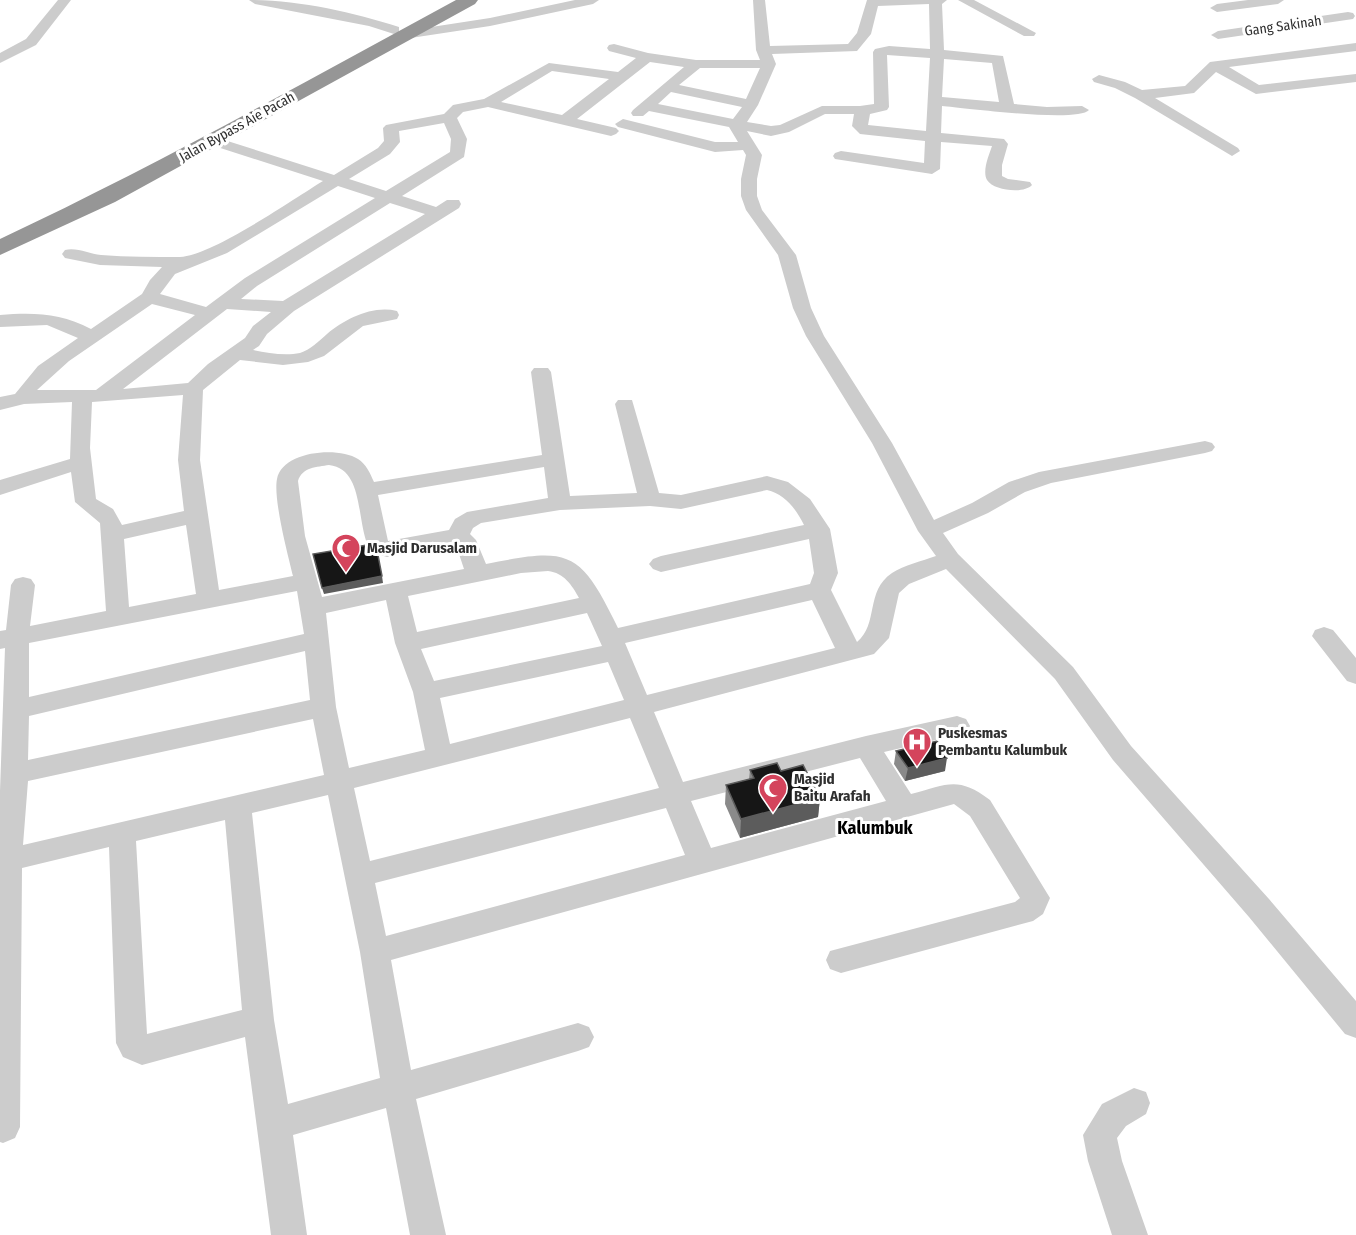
<svg xmlns="http://www.w3.org/2000/svg" width="1356" height="1235" viewBox="0 0 1356 1235" font-family="'Fira Sans Condensed',sans-serif">
  <style>
    .lines { fill: none; stroke-linecap: round; stroke-linejoin: round }
    .minor { fill: #ccc; fill-rule: evenodd }
    .highway { fill: #969696; fill-rule: evenodd }
    .wall { fill: #8a8a8a }
    .shaded-wall { fill: #5c5c5c }
    .building { fill: #161616; stroke: #5c5c5c; stroke-width: 1.5 }
    .labels { text-anchor: middle; dominant-baseline: central; stroke-width: 6; stroke-linejoin: round; paint-order: stroke }
    .far-street-label { font-size: 14px; fill: #2f2f2f; stroke: #fff }
    .poi-label { font-size: 15px; font-weight: bold; fill: #2f2f2f; stroke: #fff; text-anchor: start }
    .quarter-label { font-size: 18px; font-weight: bold; fill: #000; stroke: #fff }
  </style>
  <rect width="100%" height="100%" fill="#fff"/>
  <g class="lines">
    <!-- minor -->
    <path class="minor" d="M58 0H71L36 45 0 63V53L26 39Z
      M249 0C298 0 352 12 399 27V32L490 18 575 0H599L593 4 490 26 404 39 399 38V33L394 34 369 26 255 4Z
      M753 0H765L770 46 848 44 857 33 867 0H947L942 4 944 50 1003 56 1014 104 1047 107 1082 106 1089 110C1078 123 965 108 942 106L941 133 1004 139 1008 144 1002 165V176L1008 179 1030 182 1032 185C1024 194 994 191 987 180 982 171 989 155 992 146L941 142 940 169 932 174 835 159 833 156 835 153 841 151 924 163 925 141 860 134 852 126 854 114H825L789 132 771 136 747 131 762 155 757 179V196L762 210 796 255 811 308 824 336 892 443 934 520 972 503 1009 482 1039 472 1205 441 1212 443 1215 447 1212 451 1205 453 1051 483 1025 492 988 513 943 533 958 554 1073 667 1131 746 1269 899 1356 1001V1038L1345 1034 1249 917 1113 760 1055 679 946 569 909 584 899 593 889 638 874 654 654 712 683 782 866 736 957 716 966 719 970 726 966 733 884 752 911 794C947 785 957 775 990 800L1050 898 1043 914 1033 921 841 973 830 969 826 960 830 951 1015 902 1020 898 970 816 954 804 391 960 411 1070 578 1023 589 1027 594 1037 589 1047 578 1051 416 1099 446 1235H410L386 1108 293 1135 307 1235H271L245 1037 142 1065 123 1057 116 1043 109 847 22 868 20 1127 15 1138 3 1143 0 1142V791L5 648 0 649V631L6 630 11 585 15 579 23 577 31 579 35 585 30 626 106 611 100 523 75 502 71 472 0 495V480L70 459 72 402 24 404 0 410V397L15 394 38 366 78 338 47 325 0 327V315C33 312 61 313 91 329L142 294 150 280 162 267 100 265 65 258 62 254 65 250C77 247 89 254 101 255 127 257 154 257 180 257 213 255 292 200 323 181L208 144 205 141 208 138H218L334 175 378 148 384 141 383 128 386 125 444 114 453 105 484 99 549 63 618 72 636 58 609 51 607 48 609 45 614 44 648 53 696 60H760L756 50ZM929 4 930 49 889 46 875 49 873 52 874 104 860 106H822L780 125 771 126 747 122 758 105 776 64 772 54 857 51 871 34 878 6ZM887 55 930 58 926 131 868 125 870 114 887 110 889 107ZM944 59 992 63 999 102 942 97ZM650 62 684 67 633 110 631 113 633 116H643L649 111 729 127 738 142H715L623 119 615 124 618 127 715 152 743 150 746 155 741 179V196L746 210 778 255 793 308 806 336 872 443 918 531 936 556C922 561 904 565 892 573 865 591 879 624 857 642L831 590 838 573 830 529 810 499 788 482 767 476 681 495 659 493 632 400H618L615 404 637 493 570 496 551 372 548 368H534L531 372 542 455 374 482C370 473 366 464 358 459 338 446 282 451 277 479 273 499 288 555 293 576L219 590 200 460 203 390 240 360 283 365 308 362 324 356 363 326 397 319 399 315 397 311C372 305 345 319 327 334 319 341 310 350 300 353 285 356 267 353 253 350L259 346 267 334 294 311 459 208 461 204 459 200H447L436 207 402 196 464 157 467 139 457 118 463 112 488 107 611 136 616 134 619 131 616 128 577 119ZM700 68H760L746 99 679 85ZM552 71 609 79 562 115 501 102ZM671 92 742 107 733 119 658 104ZM444 123 451 139 450 152 386 191 349 179 390 154 400 142 399 131ZM338 186 375 198 245 278 206 307 160 294 175 274 227 253ZM390 203 425 214 283 301 241 299 257 286ZM152 304 195 315 96 390H37L69 361ZM227 309 271 312 253 326 245 338 208 364 188 383 123 389ZM183 395 178 460 184 511 122 525 113 509 96 499 90 448 92 402ZM329 465C366 469 355 526 371 552L387 557 452 544 456 545 464 569 322 597 305 536 298 481C302 467 317 467 329 465ZM544 467 548 498 467 512 455 519 449 530 388 541 378 495ZM767 490C785 494 796 509 804 525L661 556 653 559 649 564 653 569 661 572 809 539 814 573 810 584 618 628C580 550 570 547 486 564L476 540 470 534 473 528 481 523 560 510 650 506 681 509ZM186 525 196 594 129 607 124 539ZM548 571C564 573 572 585 579 598L417 632 408 596 521 573ZM297 591 304 634 29 697V643ZM386 600 395 643 413 692 425 750 349 768 336 707 326 613ZM812 600 835 648 647 695 625 643ZM587 613 602 646 434 681 421 649ZM305 651 310 700 28 760 29 716ZM608 662 624 700 450 744 440 698ZM630 718 659 788 370 861 354 788ZM313 719 324 775 23 845 28 781ZM860 758 886 801 711 848 691 801ZM328 795 360 952 380 1078 288 1104 274 1020 252 813ZM666 808 685 855 386 936 375 883ZM225 820 242 1010 147 1034 136 841Z
      M958 0H974L1036 33 1034 36H1024Z
      M1248 0H1284L1278 4 1217 12 1210 8 1217 4Z
      M1348 12 1353 13 1355 16 1353 19 1218 39 1211 35 1218 31Z
      M1356 43V51L1229 67 1259 85 1356 74V82L1256 94 1216 72 1194 93 1155 98 1238 148 1240 151 1232 156 1135 98 1115 88 1094 82 1092 79 1099 75 1125 82 1142 90 1185 86 1210 62Z
      M1324 627 1333 630 1356 658V684L1347 681 1312 636 1315 630Z
      M1134 1088 1146 1092 1150 1103 1146 1114 1126 1126 1117 1138 1122 1161 1148 1235H1112L1088 1161 1083 1135 1102 1104Z"/>
    <!-- highway -->
    <path class="highway" d="M456 0H478L475 4 115 202 0 255V239C155 166 305 82 456 0Z"/>
  </g>
  <!-- wall -->
  <path class="wall" d="M896 751 945 771 905 781 894 764Z
    M750 770 781 771 820 798 818 817 740 838 725 804 726 785 749 779Z"/>
  <!-- shaded-wall -->
  <path class="shaded-wall" d="M382 576 383 583 324 594 322 588Z
    M947 758 945 771 905 781 908 768Z
    M820 798 818 817 740 838 741 819Z"/>
  <!-- building -->
  <path class="building" d="M367 545 377 550 382 576 322 588 313 554Z
    M937 741 947 758 908 768 896 751Z
    M777 763 781 771 803 765 820 798 741 819 726 785 754 778 750 770Z"/>
  <!-- icons -->
  <defs>
    <g id="mosque-pin" transform="scale(1.5)"><path d="M0 17L-7.5 6A9.5 9.5 0 1 1 7.5 6Z" fill="#d4445c" stroke="#fff"/><path d="M3.5-4.9A6 6 0 1 0 3.5 4.9A5 5 0 1 1 3.5-4.9Z" fill="#fff"/></g>
    <g id="hospital-pin" transform="scale(1.5)"><path d="M0 17L-7.5 6A9.5 9.5 0 1 1 7.5 6Z" fill="#d4445c" stroke="#fff"/><path d="M-5-5h3v3.5h4V-5h3V5h-3V1.5h-4V5h-3Z" fill="#fff"/></g>
  </defs>
  <g fill-rule="evenodd">
    <use href="#mosque-pin" x="346" y="548"/>
    <use href="#hospital-pin" x="917" y="742"/>
    <use href="#mosque-pin" x="773" y="788"/>
  </g>
  <g class="labels">
    <!-- far-street labels -->
    <g class="far-street-label">
      <text transform="translate(1283 26) rotate(-8)">Gang Sakinah</text>
      <text transform="translate(237 127) rotate(-29)">Jalan Bypass Aie Pacah</text>
    </g>
    <!-- poi labels -->
    <g class="poi-label">
      <text x="367" y="548">Masjid Darusalam</text>
      <text x="938" y="733">Puskesmas<tspan x="938" dy="17">Pembantu Kalumbuk</tspan></text>
      <text x="794" y="779">Masjid<tspan x="794" dy="17">Baitu Arafah</tspan></text>
    </g>
    <!-- quarter labels -->
    <g class="quarter-label">
      <text x="875" y="828">Kalumbuk</text>
    </g>
  </g>
</svg>
